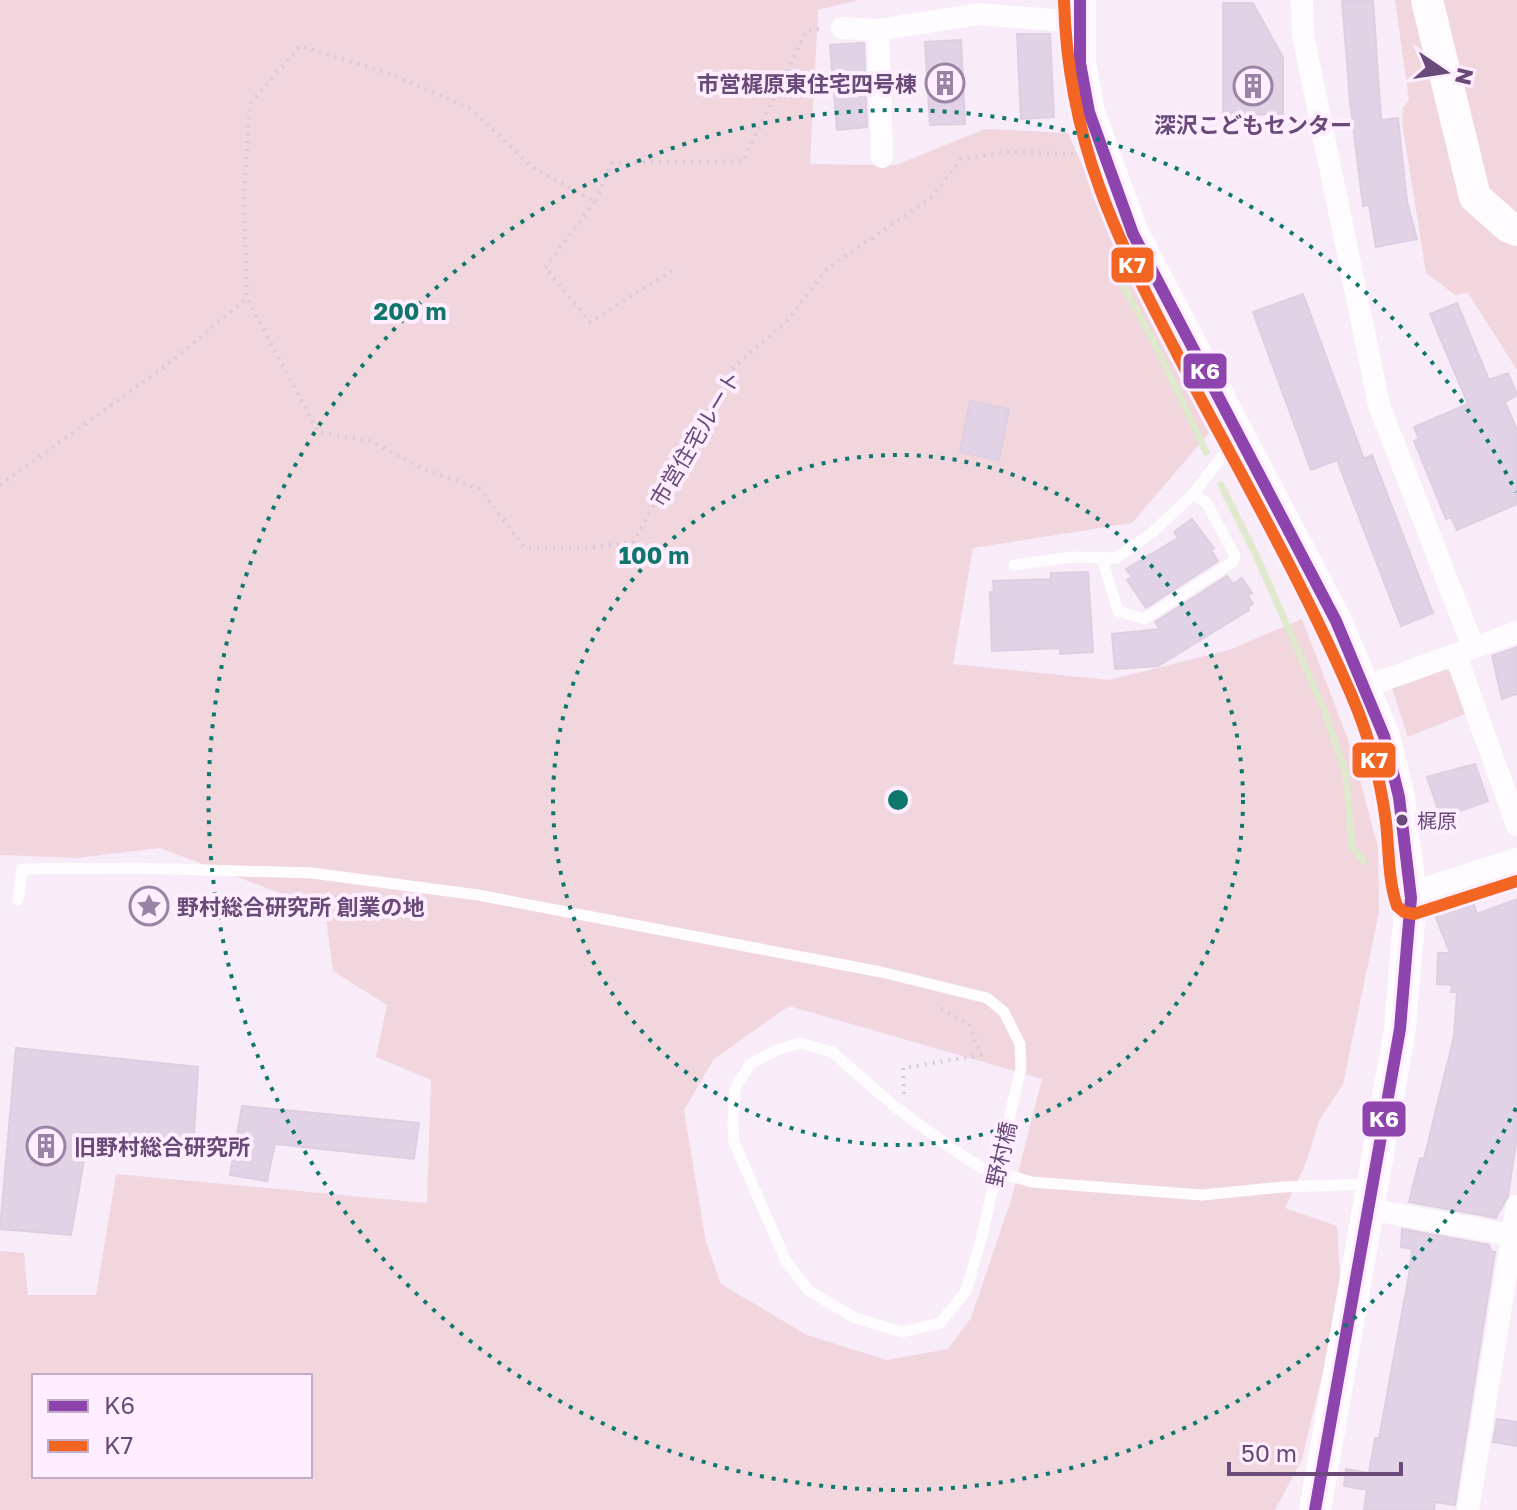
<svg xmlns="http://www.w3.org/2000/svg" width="1517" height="1510" viewBox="0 0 1517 1510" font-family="'Golos Text','Noto Sans JP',sans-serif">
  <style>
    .green { fill: #f1d6de; fill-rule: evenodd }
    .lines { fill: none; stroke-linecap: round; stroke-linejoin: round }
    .stream { stroke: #dee9cd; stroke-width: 7 }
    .building { fill: #e1d3e5; stroke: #ddcee1; stroke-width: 2 }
    .path { stroke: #d5cbd9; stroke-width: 4; stroke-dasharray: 2 6; stroke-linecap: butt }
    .lane { stroke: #fefcfe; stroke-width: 11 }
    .street { stroke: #fefcfe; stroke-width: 22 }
    .secondary { stroke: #fefcfe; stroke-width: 32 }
    .bus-1-casing { stroke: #feeeff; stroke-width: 18 }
    .bus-2-casing { stroke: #feeeff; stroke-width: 18 }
    .bus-1 { stroke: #8e44ad; stroke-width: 12 }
    .bus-2 { stroke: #f26522; stroke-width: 12 }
    .ring { fill: none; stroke: #0f766e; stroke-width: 4; stroke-dasharray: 4 8 }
    .bus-dot { fill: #694a78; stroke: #feeeff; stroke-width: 3 }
    .labels { text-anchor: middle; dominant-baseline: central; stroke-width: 8; stroke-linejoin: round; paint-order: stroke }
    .bus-label { font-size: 20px; fill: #694a78; stroke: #feeeff; text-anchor: start }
    .poi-label { font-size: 22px; font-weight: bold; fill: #694a78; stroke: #feeeff; text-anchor: start }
    .street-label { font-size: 22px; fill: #694a78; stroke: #feeeff }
    .centre { fill: #0f766e; stroke: #feeeff; stroke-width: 4 }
    .ring-label { font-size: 24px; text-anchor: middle; font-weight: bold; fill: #0f766e; stroke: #feeeff; stroke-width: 8; stroke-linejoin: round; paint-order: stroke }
    .line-badge { stroke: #feeeff; stroke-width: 3 }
    .badge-label { font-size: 22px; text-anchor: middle; font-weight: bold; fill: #fff }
  </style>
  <rect width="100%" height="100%" fill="#f7ecf8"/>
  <!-- green -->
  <path class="green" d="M0 0H859L818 10 810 164 896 165 985 129 1068 133 1129 273 1211 431 1132 523 973 548 953 664 1109 680 1229 650 1302 619 1352 750 1378 848 1379 912 1343 1084 1319 1121 1306 1163 1285 1208 1337 1226 1341 1296 1302 1459 1275 1510H0V1251L24 1253 28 1295H96L116 1174 427 1203 431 1080 376 1057 387 1005 333 971 325 910 160 848 77 858 0 855ZM789 1006 1042 1079 1012 1197 971 1318 948 1349 887 1360 807 1335 721 1284 706 1242 684 1110 714 1059ZM34 1376H310V1476H34Z
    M1395 0H1413L1448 143 1517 242V370L1468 293 1455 295 1426 273 1402 122 1403 108 1409 100Z
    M1438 0H1517V218L1484 192Z
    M1441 668 1451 672 1465 714 1408 737 1391 685Z"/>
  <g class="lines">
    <!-- stream -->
    <path class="stream" d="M1121 282 1155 344 1206 452
      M1221 485 1256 555 1325 712 1346 774 1352 847 1364 861"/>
  </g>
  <!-- building -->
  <path class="building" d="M1342 0H1373L1381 120 1398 118 1407 202 1417 239 1376 247 1369 205 1363 206 1350 101Z
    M1223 3H1253L1283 58V114L1223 115Z
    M1017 34H1050L1054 117 1021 119Z
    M961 40 965 124 930 125 925 42Z
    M864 43 867 127 837 130 830 45Z
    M1303 294 1364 459 1372 455 1433 613 1401 626 1337 460 1311 470 1253 312Z
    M1457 303 1489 380 1508 373 1517 395 1505 402 1517 430V504L1457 530 1451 517 1446 519 1414 441 1419 439 1414 427 1468 404 1430 314Z
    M970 401 1009 409 999 460 960 452Z
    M1192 519 1214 548 1211 550 1218 561 1146 608 1127 580 1132 577 1126 569 1178 538 1174 532Z
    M1088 572 1093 652 1060 654V648L992 651 990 592H994L993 581 1051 579V573Z
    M1227 576 1233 584 1242 578 1252 593 1248 596 1253 604 1248 607 1249 610 1158 666 1115 669 1112 634 1160 629 1155 622Z
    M1517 647V694L1502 699 1492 656Z
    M1475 764 1488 801 1441 818 1427 777Z
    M1472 899 1477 914 1517 899V1136L1508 1196 1496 1218 1409 1202 1420 1158 1424 1159 1454 1036 1457 992H1451L1452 985 1437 984 1438 953H1450L1434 913Z
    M16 1048 198 1067 193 1151 87 1142 71 1235 0 1229Z
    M242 1106 419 1123 414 1159 275 1144 267 1181 230 1175Z
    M1402 1229 1489 1245 1491 1251 1495 1252 1455 1505 1435 1502 1434 1510H1364L1367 1490 1344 1486 1346 1469 1369 1473 1375 1438H1379L1409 1275 1412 1249 1401 1247Z
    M1497 1419 1517 1422V1446L1493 1442Z"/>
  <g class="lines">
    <!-- path -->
    <path class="path" d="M819 29 807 30 743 161 612 163 595 202 531 166 471 109 391 74 300 46 250 104 244 198 247 298 318 432 371 441 423 469 480 489 525 548H584L633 542 732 369 786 322 827 269 933 196 961 159 1007 152 1078 154
      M595 202 545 267 590 322 675 269
      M0 485 167 365 247 298
      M904 1094 903 1068 981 1055 969 1024 939 1008 938 1004"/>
    <!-- lane -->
    <path class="lane" d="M1102 558 1118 611 1144 619 1233 562 1235 556 1206 502 1193 494
      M1014 565 1072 557 1116 558 1152 533 1193 494 1236 439
      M18 900 22 869 137 868 312 873 478 895 881 972 987 998 1004 1012 1020 1044 1021 1068 994 1183 981 1240 966 1291 940 1323 902 1332 855 1318 808 1290 785 1259 734 1142 733 1120 735 1089 750 1064 777 1050 800 1043 832 1052 893 1105 955 1151 982 1168 1032 1182 1202 1195 1283 1187 1371 1184"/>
    <!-- street -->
    <path class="street" d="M1302 0 1303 35 1379 405 1473 647
      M842 28 878 30 978 14 1079 22
      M878 30 882 157
      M1456 656 1517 825
      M1365 687 1517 632
      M1368 1209 1517 1236
      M1468 1510 1517 1206"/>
    <!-- secondary -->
    <path class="secondary" d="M1080 0V63L1089 112 1133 234 1336 621 1384 736 1399 797 1411 898 1400 1029 1315 1510
      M1427 0 1475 197 1509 227 1517 230
      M1411 898 1517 864"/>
    <!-- bus-1 casing -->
    <g class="bus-1-casing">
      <path id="bus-1" d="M1080 0V63L1089 112 1133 234 1336 621 1384 736 1399 797 1411 898 1400 1029 1315 1510"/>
    </g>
    <!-- bus-2 casing -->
    <g class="bus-2-casing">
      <path id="bus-2" d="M1064 0C1068 155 1125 253 1194 386 1248 487 1305 588 1351 694 1369 735 1380 777 1386 822 1389 849 1388 880 1397 906L1404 912 1414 914 1517 881"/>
    </g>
    <!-- bus-1 -->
    <use href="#bus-1" class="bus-1"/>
    <!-- bus-2 -->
    <use href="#bus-2" class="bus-2"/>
  </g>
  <!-- distance rings -->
  <g class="ring">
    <circle cx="898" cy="800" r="345"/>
    <path d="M1516 1108A690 690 0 1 1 1516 492"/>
  </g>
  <!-- icons -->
  <defs>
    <g id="building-ring" transform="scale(2)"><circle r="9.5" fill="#feeeff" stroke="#9b83a5" stroke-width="1.5"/><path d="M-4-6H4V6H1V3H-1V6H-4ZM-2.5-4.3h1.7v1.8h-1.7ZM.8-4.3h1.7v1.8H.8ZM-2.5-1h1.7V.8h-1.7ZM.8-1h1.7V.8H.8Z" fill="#9b83a5"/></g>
    <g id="sight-ring" transform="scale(2)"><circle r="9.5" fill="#feeeff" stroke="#9b83a5" stroke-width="1.5"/><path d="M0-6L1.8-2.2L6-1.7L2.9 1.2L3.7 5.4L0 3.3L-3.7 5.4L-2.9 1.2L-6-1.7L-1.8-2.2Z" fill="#9b83a5"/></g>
  </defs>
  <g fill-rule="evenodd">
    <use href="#building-ring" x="945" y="83"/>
    <use href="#building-ring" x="1253" y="86"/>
    <use href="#sight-ring" x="149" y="906"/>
    <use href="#building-ring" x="46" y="1146"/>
  </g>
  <!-- markers -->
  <circle class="bus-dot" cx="1402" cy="820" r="7"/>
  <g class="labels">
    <!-- bus labels -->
    <g class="bus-label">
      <text x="1417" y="820">梶原</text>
    </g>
    <!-- poi labels -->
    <g class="poi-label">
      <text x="917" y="83" text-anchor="end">市営梶原東住宅四号棟</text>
      <text x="1253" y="124" text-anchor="middle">深沢こどもセンター</text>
      <text x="177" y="906">野村総合研究所 創業の地</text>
      <text x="74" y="1146">旧野村総合研究所</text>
    </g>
    <!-- street labels -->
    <g class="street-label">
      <text transform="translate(695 438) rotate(-59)">市営住宅ルート</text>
      <text transform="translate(1001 1154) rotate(-77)">野村橋</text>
    </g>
  </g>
  <circle cx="898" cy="800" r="12" class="centre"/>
  <g class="ring-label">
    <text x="410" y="320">200 m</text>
    <text x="654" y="564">100 m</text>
  </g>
  <g class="line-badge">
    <rect x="1110" y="246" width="45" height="38" rx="8" fill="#f26522"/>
    <rect x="1182" y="352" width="46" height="38" rx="8" fill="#8e44ad"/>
    <rect x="1351" y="741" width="46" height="38" rx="8" fill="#f26522"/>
    <rect x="1361" y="1100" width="46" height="38" rx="8" fill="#8e44ad"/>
  </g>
  <g class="badge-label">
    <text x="1132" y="273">K7</text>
    <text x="1205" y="379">K6</text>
    <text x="1374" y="768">K7</text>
    <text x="1384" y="1127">K6</text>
  </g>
  <!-- legend -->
  <rect x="32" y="1374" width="280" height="104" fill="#feeeff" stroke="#c2acc9" stroke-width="2"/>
  <rect x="48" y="1400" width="40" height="12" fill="#8e44ad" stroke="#c2acc9" stroke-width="2"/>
  <text x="104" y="1414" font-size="24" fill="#694a78">K6</text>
  <rect x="48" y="1440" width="40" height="12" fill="#f26522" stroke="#c2acc9" stroke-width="2"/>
  <text x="104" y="1454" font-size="24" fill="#694a78">K7</text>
  <!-- north arrow -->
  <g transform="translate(1445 72) rotate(103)" stroke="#feeeff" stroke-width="6" paint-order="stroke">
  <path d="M0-6L14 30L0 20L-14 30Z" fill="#694a78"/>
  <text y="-12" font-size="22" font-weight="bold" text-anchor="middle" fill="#694a78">N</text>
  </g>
  <!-- scale -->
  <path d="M1229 1462v12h172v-12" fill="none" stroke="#694a78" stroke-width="4"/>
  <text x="1241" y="1462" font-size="24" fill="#694a78" stroke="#feeeff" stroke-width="6" paint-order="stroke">50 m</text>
</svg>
